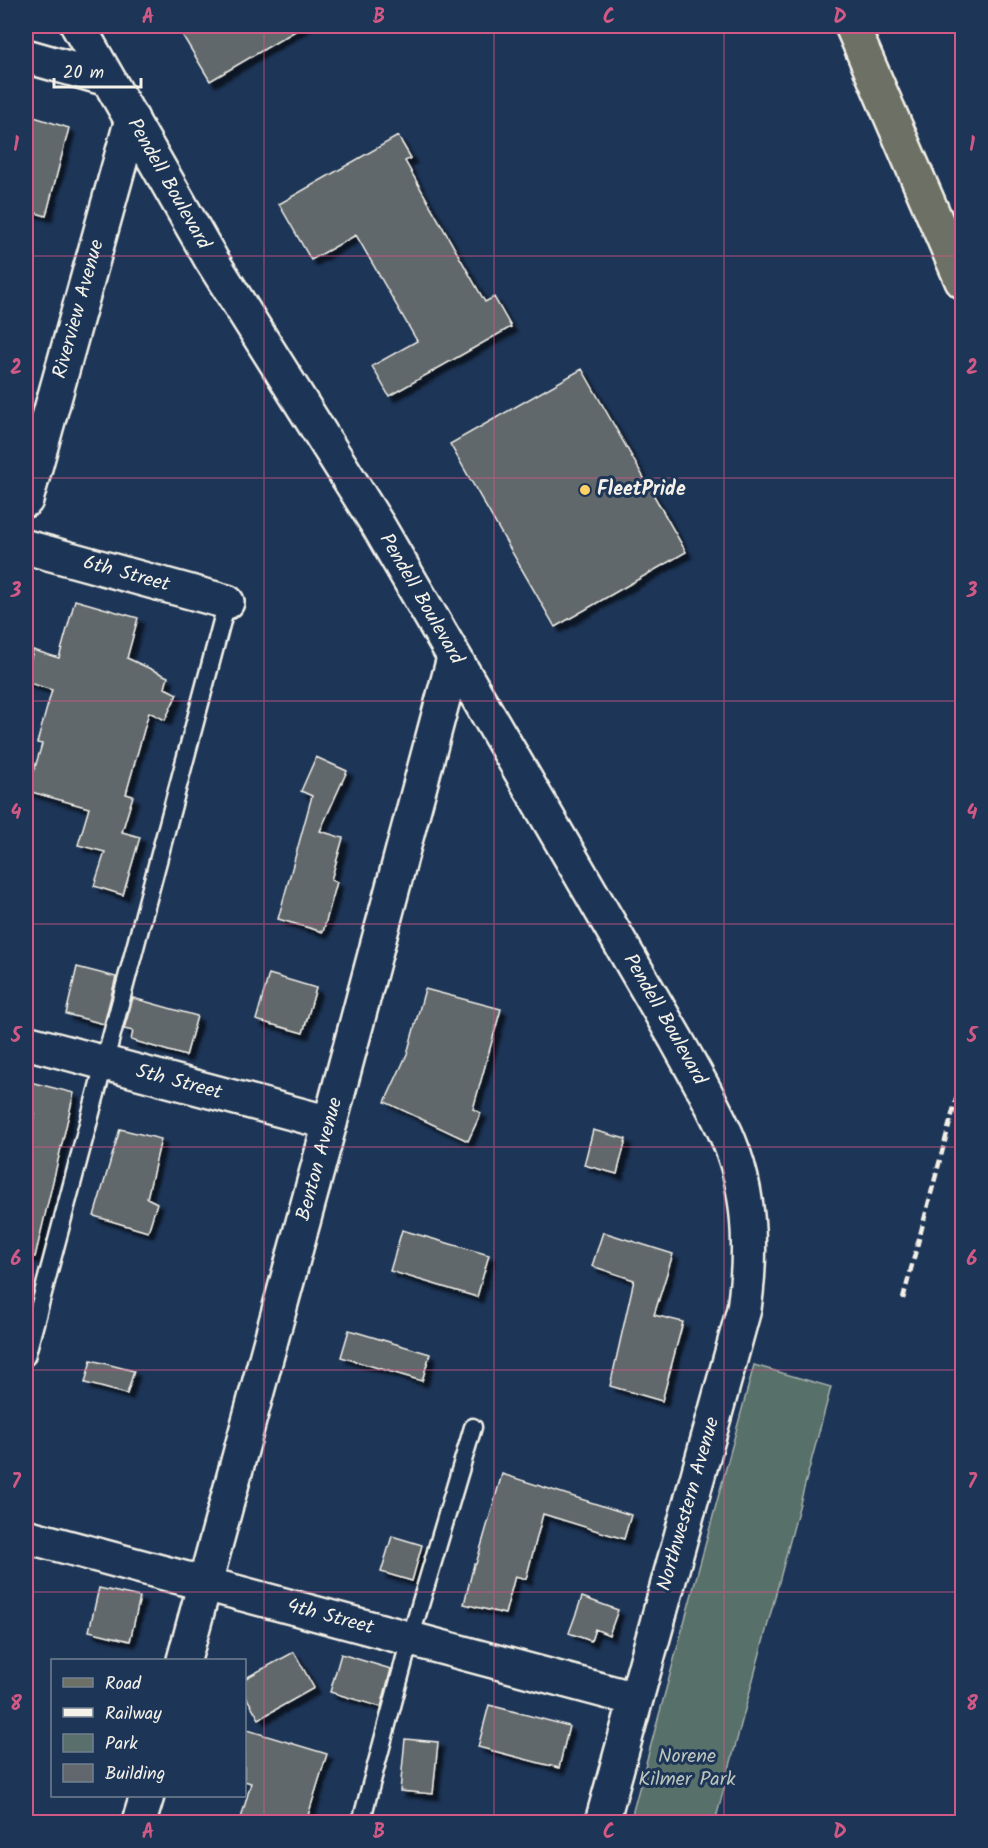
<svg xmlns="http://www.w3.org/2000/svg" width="988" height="1848" viewBox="0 0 988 1848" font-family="Kalam,sans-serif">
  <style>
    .green { fill: #586f6b; stroke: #a6b0aa; stroke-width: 1.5 }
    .building { fill: #61676c; stroke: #f4f1e8; stroke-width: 1.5; filter: url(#shadow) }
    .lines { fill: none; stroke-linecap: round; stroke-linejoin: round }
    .service-casing { stroke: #f4f1e8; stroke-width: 21 }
    .minor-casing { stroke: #f4f1e8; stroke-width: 38 }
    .tertiary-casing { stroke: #f4f1e8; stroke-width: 38 }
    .primary-casing { stroke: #f4f1e8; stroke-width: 38 }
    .service { stroke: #1d3557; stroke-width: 16 }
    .minor { stroke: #1d3557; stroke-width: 33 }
    .tertiary { stroke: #1d3557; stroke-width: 33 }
    .primary { stroke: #6c7065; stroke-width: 33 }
    .rail { stroke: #f4f1e8; stroke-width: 4.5; stroke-dasharray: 9 4.5; stroke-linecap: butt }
    .grid { fill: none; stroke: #d15985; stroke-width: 1.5; stroke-opacity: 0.55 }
    .poi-dot { fill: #ffd166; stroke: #1d3557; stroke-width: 2 }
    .labels { text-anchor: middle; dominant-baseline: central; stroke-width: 6; stroke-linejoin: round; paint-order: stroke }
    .street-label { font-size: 20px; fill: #f4f1e8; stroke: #1d3557 }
    .poi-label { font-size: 20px; font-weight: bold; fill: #f4f1e8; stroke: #1d3557; text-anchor: start }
    .park-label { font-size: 20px; fill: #bdc4bc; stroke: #1d3557 }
    .neatline { fill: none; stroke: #d15985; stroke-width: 2 }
    .grid-label { font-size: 20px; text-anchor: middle; font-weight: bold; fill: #d15985 }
  </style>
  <defs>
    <filter id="shadow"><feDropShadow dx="5.5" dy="5.5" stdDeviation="1.5" flood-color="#0009"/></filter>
  </defs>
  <rect width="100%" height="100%" fill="#1d3557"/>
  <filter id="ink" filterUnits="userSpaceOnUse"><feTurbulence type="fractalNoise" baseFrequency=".0167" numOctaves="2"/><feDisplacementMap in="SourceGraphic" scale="12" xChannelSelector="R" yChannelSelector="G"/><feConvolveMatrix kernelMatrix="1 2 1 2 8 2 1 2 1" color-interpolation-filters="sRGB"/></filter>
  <g filter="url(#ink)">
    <!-- green -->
    <path class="green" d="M754 1365 831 1387 715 1822H630Z"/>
    <!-- building -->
    <path class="building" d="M177 26H304L210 81Z
      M31 116 69 128 46 216 26 210V134Z
      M398 136 411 158 405 161 485 302 494 297 511 327 389 396 372 366 417 341 356 235 311 260 279 204Z
      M582 369 686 552 555 627 450 444Z
      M75 600 138 618 127 658 168 677 165 688 177 694 165 720 149 712 126 794 133 796 122 832 140 837 123 895 94 886 105 852 78 845 89 808 28 791 42 744 37 743 52 690 26 682V677L33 650 59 658Z
      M316 757 347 771 320 831 343 838 331 880 337 882 323 932 278 919 312 796 301 791Z
      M77 967 116 977 104 1024 66 1014Z
      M269 974 316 988 303 1033 256 1020Z
      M425 989 501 1009 473 1109 481 1113 468 1141 385 1102 407 1054Z
      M133 998 197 1016 186 1056 131 1040 133 1031 124 1029Z
      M26 1081 74 1093 35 1257 26 1256V1152L35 1113 26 1111Z
      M120 1129 161 1139 147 1198 157 1203 148 1232 94 1216Z
      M593 1130 626 1139 617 1174 584 1165Z
      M402 1230 489 1255 477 1297 390 1271Z
      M603 1232 673 1254 654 1315 683 1322 662 1401 610 1386 634 1280 592 1266Z
      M349 1330 430 1354 422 1381 341 1357Z
      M91 1360 134 1371 127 1394 85 1383Z
      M502 1474 631 1515 624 1539 543 1514 526 1579 515 1576 505 1614 464 1604 474 1564H476Z
      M392 1536 422 1545 412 1581 381 1572Z
      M99 1588 140 1597 130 1641 89 1631Z
      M582 1597 618 1610 609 1635 595 1629 591 1641 569 1633Z
      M294 1652 314 1688 259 1719 244 1693V1679Z
      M341 1654 391 1669 381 1707 330 1692Z
      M489 1705 569 1726 559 1768 478 1747Z
      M244 1729 327 1754 306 1822H240L251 1783 244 1781Z
      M405 1739 438 1742 433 1794 400 1791Z"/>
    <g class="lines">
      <!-- service casing -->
      <g class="service-casing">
        <path id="service" d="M26 1357 227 602
          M361 1822 410 1639 473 1427"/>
      </g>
      <!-- minor casing -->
      <g class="minor-casing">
        <g id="minor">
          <path d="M26 56 107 79"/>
          <path id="s1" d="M26 500 132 119"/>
          <path id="s2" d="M26 547 227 602"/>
          <path id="s3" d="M26 1042 330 1123"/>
          <path id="s4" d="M26 1536 635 1699"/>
          <path id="s5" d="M184 1660 330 1123 454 658"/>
          <path d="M139 1822 147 1796"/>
        </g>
      </g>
      <!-- tertiary casing -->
      <g class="tertiary-casing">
        <g id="tertiary">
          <path id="s6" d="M78 26 211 259 379 527 676 1039C694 1072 714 1105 729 1141 751 1194 752 1253 744 1309L602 1822"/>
        </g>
      </g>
      <!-- primary casing -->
      <g class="primary-casing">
        <path id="primary" d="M852 26 962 281"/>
      </g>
      <!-- service -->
      <use href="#service" class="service"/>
      <!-- minor -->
      <use href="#minor" class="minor"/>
      <!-- tertiary -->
      <use href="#tertiary" class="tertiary"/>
      <!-- primary -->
      <use href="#primary" class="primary"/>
      <!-- rail -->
      <path class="rail" d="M903 1299 962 1077"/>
    </g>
  </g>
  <!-- grid -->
  <path class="grid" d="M264 26V1822M494 26V1822M724 26V1822M26 256H962M26 478H962M26 701H962M26 924H962M26 1147H962M26 1370H962M26 1592H962"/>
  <!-- markers -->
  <circle class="poi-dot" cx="585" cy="490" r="6"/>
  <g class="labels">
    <!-- street labels -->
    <g class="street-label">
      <text stroke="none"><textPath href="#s6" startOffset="182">Pendell Boulevard</textPath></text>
      <text stroke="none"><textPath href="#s1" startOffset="198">Riverview Avenue</textPath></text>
      <text stroke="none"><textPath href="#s2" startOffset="104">6th Street</textPath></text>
      <text stroke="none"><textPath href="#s6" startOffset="668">Pendell Boulevard</textPath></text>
      <text stroke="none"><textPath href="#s6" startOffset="1154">Pendell Boulevard</textPath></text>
      <text stroke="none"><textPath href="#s3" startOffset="158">5th Street</textPath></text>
      <text stroke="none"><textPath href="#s5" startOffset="519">Benton Avenue</textPath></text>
      <text transform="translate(689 1504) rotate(-74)">Northwestern Avenue</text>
      <text stroke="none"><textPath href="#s4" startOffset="315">4th Street</textPath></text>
    </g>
    <!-- poi labels -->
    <g class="poi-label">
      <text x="597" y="490">FleetPride</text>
    </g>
    <!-- park labels -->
    <g class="park-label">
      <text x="687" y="1757">Norene<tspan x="687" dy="23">Kilmer Park</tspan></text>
    </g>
  </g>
  <!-- margin -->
  <rect width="988" height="1848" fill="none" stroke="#1d3557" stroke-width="66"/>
  <!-- legend -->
  <rect x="51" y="1659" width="195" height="138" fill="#1d3557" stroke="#738091" stroke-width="1.5"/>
  <rect x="63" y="1678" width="30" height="9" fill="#6c7065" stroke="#738091" stroke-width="1.5"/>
  <text x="105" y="1689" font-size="18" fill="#f4f1e8">Road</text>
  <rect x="63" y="1708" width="30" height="9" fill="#f4f1e8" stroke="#738091" stroke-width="1.5"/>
  <text x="105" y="1719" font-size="18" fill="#f4f1e8">Railway</text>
  <rect x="63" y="1734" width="30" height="18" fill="#586f6b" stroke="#738091" stroke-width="1.5"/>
  <text x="105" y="1749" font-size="18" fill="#f4f1e8">Park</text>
  <rect x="63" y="1764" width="30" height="18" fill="#61676c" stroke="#738091" stroke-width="1.5"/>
  <text x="105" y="1779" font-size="18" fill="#f4f1e8">Building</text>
  <!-- scale -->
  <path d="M54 78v9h87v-9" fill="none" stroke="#f4f1e8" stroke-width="3"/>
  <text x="63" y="78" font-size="18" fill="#f4f1e8" stroke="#1d3557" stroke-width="4.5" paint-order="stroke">20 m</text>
  <rect x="33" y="33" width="922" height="1782" class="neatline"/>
  <g class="grid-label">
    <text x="148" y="23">A</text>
    <text x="379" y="23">B</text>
    <text x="609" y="23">C</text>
    <text x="840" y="23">D</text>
    <text x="16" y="151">1</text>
    <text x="972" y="151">1</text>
    <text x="16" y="374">2</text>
    <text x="972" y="374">2</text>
    <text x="16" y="597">3</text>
    <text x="972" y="597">3</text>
    <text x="16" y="819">4</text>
    <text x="972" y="819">4</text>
    <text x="16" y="1042">5</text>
    <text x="972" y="1042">5</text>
    <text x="16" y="1265">6</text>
    <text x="972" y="1265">6</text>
    <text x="16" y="1488">7</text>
    <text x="972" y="1488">7</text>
    <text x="16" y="1710">8</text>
    <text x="972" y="1710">8</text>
    <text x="148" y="1838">A</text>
    <text x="379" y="1838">B</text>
    <text x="609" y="1838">C</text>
    <text x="840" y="1838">D</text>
  </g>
</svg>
